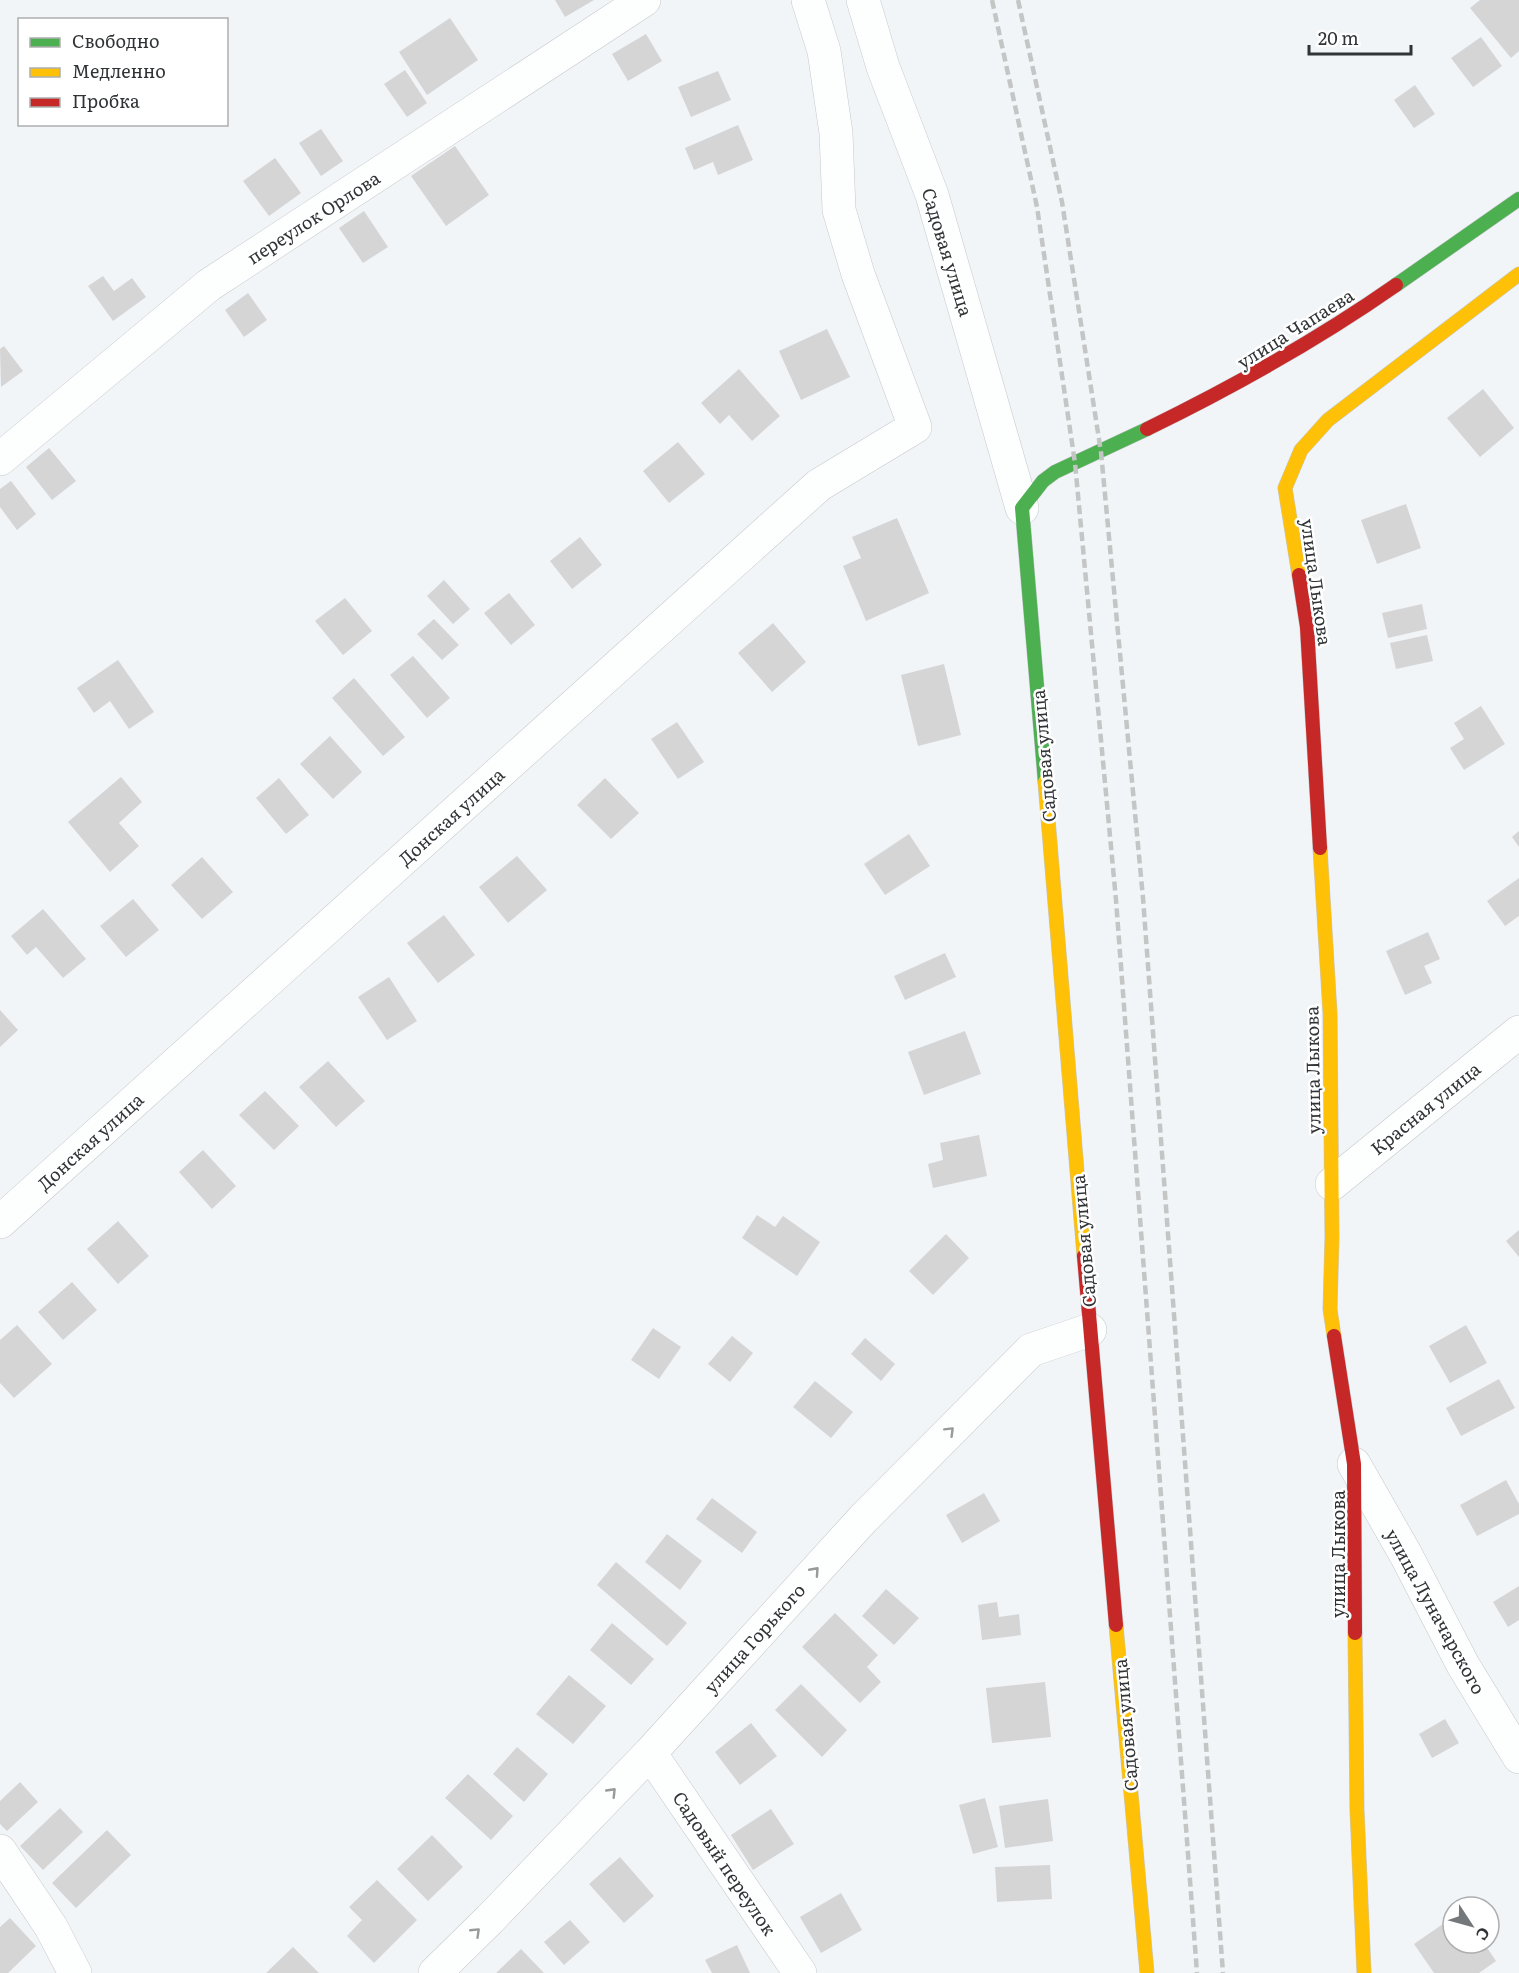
<svg xmlns="http://www.w3.org/2000/svg" width="1519" height="1973" viewBox="0 0 1519 1973" font-family="Literata,serif">
  <style>
    .building { fill: #d5d5d6 }
    .lines { fill: none; stroke-linecap: round; stroke-linejoin: round }
    .street-casing { stroke: #c6c8cb; stroke-width: 34 }
    .fast-casing { stroke: #c6c8cb; stroke-width: 15 }
    .slow-casing { stroke: #c6c8cb; stroke-width: 15 }
    .jam-casing { stroke: #c6c8cb; stroke-width: 15 }
    .street { stroke: #fdfefe; stroke-width: 33 }
    .fast { stroke: #4caf50; stroke-width: 14 }
    .slow { stroke: #ffc107; stroke-width: 14 }
    .jam { stroke: #c62828; stroke-width: 14 }
    .rail { stroke: #c4c5c5; stroke-width: 4.5; stroke-dasharray: 9 4.5; stroke-linecap: butt }
    .oneway { stroke: #97999a }
    .labels { text-anchor: middle; dominant-baseline: central; stroke-width: 5; stroke-linejoin: round; paint-order: stroke }
    .street-label { font-size: 18px; fill: #313436; stroke: #fff }
  </style>
  <rect width="100%" height="100%" fill="#f1f5f8"/>
  <!-- building -->
  <path class="building" d="M555 0H594L565 17Z
    M1480 0H1519V51L1511 58 1470 8Z
    M450 18 478 60 427 95 399 52Z
    M646 34 662 61 628 81 612 54Z
    M1481 37 1502 66 1473 87 1451 58Z
    M405 70 427 103 407 117 384 84Z
    M718 71 731 100 691 117 678 87Z
    M1415 85 1435 114 1414 128 1394 100Z
    M738 125 753 160 718 175 713 162 694 170 685 148Z
    M321 129 343 161 321 176 299 143Z
    M455 146 489 195 446 226 411 176Z
    M275 158 301 193 269 216 243 181Z
    M364 211 388 247 363 263 339 228Z
    M103 276 114 291 132 278 146 297 113 321 88 286Z
    M248 293 267 320 244 337 225 310Z
    M827 329 850 377 801 400 779 351Z
    M4 346 23 371 1 387 0 349Z
    M739 369 780 416 752 441 729 415 720 424 701 403Z
    M1483 389 1514 428 1480 457 1447 418Z
    M678 442 705 474 669 503 643 471Z
    M49 448 76 481 52 500 26 467Z
    M11 481 36 514 17 530 0 507V489Z
    M1406 504 1421 548 1377 564 1361 520Z
    M897 518 929 593 866 621 843 566 861 558 852 537Z
    M580 537 602 565 572 589 550 561Z
    M444 580 470 609 453 624 427 596Z
    M509 593 535 625 511 645 484 613Z
    M345 598 372 631 343 655 315 621Z
    M1422 604 1427 629 1388 638 1382 613Z
    M434 619 459 645 442 660 417 634Z
    M773 623 806 662 772 692 738 653Z
    M1427 635 1433 661 1396 669 1390 643Z
    M413 656 450 698 427 718 390 675Z
    M118 660 154 712 129 729 110 701 94 713 77 688Z
    M944 664 961 735 918 746 901 675Z
    M354 678 405 737 383 756 332 698Z
    M1481 706 1505 744 1464 770 1450 748 1464 739 1454 723Z
    M677 722 704 762 678 779 651 739Z
    M330 736 362 772 333 799 300 764Z
    M121 777 142 802 119 823 139 846 110 872 68 822Z
    M279 778 309 815 286 834 256 798Z
    M605 778 639 813 611 839 577 805Z
    M1519 831V847L1512 837Z
    M909 834 930 866 885 895 864 864Z
    M517 856 547 890 508 923 479 887Z
    M202 857 233 892 202 919 171 885Z
    M1519 878V916L1505 926 1487 901Z
    M133 899 159 930 126 957 100 926Z
    M43 909 86 959 63 978 36 947 27 955 11 936Z
    M444 915 475 955 438 983 407 943Z
    M1428 932 1440 959 1424 966 1432 983 1405 995 1386 951Z
    M945 953 956 977 905 1000 894 976Z
    M389 977 417 1021 387 1040 358 997Z
    M0 1010 18 1030 0 1047Z
    M965 1031 981 1074 924 1095 908 1052Z
    M328 1061 365 1101 336 1127 299 1087Z
    M265 1091 299 1126 274 1150 239 1115Z
    M979 1135 987 1176 933 1188 928 1164 943 1160 940 1143Z
    M203 1150 236 1186 212 1209 179 1172Z
    M757 1215 775 1227 783 1216 820 1242 797 1276 742 1238Z
    M118 1221 149 1256 118 1284 87 1249Z
    M1519 1230V1257L1506 1241Z
    M946 1234 969 1258 933 1295 909 1271Z
    M72 1282 97 1310 63 1340 38 1312Z
    M17 1325 52 1364 14 1398 0 1383V1340Z
    M1466 1325 1487 1363 1450 1383 1429 1346Z
    M653 1328 681 1347 659 1379 631 1360Z
    M732 1336 753 1353 730 1382 708 1364Z
    M865 1338 895 1364 881 1381 851 1354Z
    M1499 1379 1515 1408 1461 1436 1446 1408Z
    M815 1381 853 1412 831 1438 793 1407Z
    M1506 1480 1519 1504V1514L1477 1536 1460 1505Z
    M984 1493 1000 1521 962 1543 946 1515Z
    M712 1498 757 1532 742 1553 696 1519Z
    M667 1534 702 1561 680 1590 645 1562Z
    M616 1562 687 1623 667 1646 597 1585Z
    M1519 1586V1620L1508 1627 1493 1602Z
    M886 1589 919 1618 894 1645 862 1616Z
    M997 1602 999 1617 1019 1614 1021 1635 982 1640 978 1605Z
    M835 1613 878 1655 867 1667 881 1682 860 1703 802 1647Z
    M612 1623 654 1659 631 1685 590 1650Z
    M569 1675 606 1706 573 1744 536 1714Z
    M1045 1682 1051 1737 992 1743 986 1688Z
    M801 1684 847 1730 822 1757 775 1710Z
    M1445 1719 1459 1743 1432 1758 1419 1734Z
    M751 1723 777 1756 740 1785 715 1752Z
    M517 1747 548 1774 524 1802 493 1774Z
    M468 1774 513 1816 491 1840 445 1798Z
    M20 1782 38 1802 7 1831 0 1824V1801Z
    M985 1798 998 1847 973 1854 959 1805Z
    M1048 1799 1053 1841 1005 1848 999 1806Z
    M60 1808 83 1832 43 1870 20 1846Z
    M771 1809 794 1844 753 1870 731 1835Z
    M107 1830 131 1855 76 1908 52 1883Z
    M432 1835 463 1867 428 1901 397 1869Z
    M620 1857 654 1896 624 1923 589 1884Z
    M1050 1865 1052 1899 997 1902 995 1867Z
    M377 1880 417 1920 374 1963 347 1936 362 1920 349 1907Z
    M841 1893 862 1930 821 1953 800 1917Z
    M1453 1917V1943H1484L1496 1961 1479 1973H1434L1414 1944Z
    M10 1918 36 1946 8 1973H0V1927Z
    M570 1920 590 1942 564 1965 544 1942Z
    M737 1945 750 1973H712L705 1960Z
    M293 1947 319 1973H266Z
    M521 1949 544 1973H496Z"/>
  <g class="lines">
    <!-- street casing -->
    <g class="street-casing">
      <path id="street" d="M863 0 883 67 932 195 1022 508
        M0 459 209 285 644 0
        M1332 1184 1519 1032
        M0 1222 819 485 915 427 858 274 839 210 836 133 824 51 808 0
        M1354 1464 1406 1555 1463 1665 1519 1757
        M650 1753 800 1973
        M0 1851 51 1927 75 1973
        M435 1973 490 1919 650 1753 863 1519 1031 1350 1090 1330"/>
    </g>
    <!-- fast casing -->
    <g class="fast-casing">
      <path id="fast" d="M1396 285 1519 199
        M1045 782 1022 508 1043 481 1055 472 1147 429"/>
    </g>
    <!-- slow casing -->
    <g class="slow-casing">
      <path id="slow" d="M1299 575 1285 488 1301 450 1328 420 1519 274
        M1045 782 1084 1256
        M1320 848 1330 1013 1332 1238 1330 1309 1334 1336
        M1116 1625 1147 1973
        M1355 1633 1357 1810 1364 1973"/>
    </g>
    <!-- jam casing -->
    <g class="jam-casing">
      <path id="jam" d="M1147 429C1235 386 1316 341 1396 285
        M1299 575 1307 627 1320 848
        M1084 1256 1116 1625
        M1334 1336 1354 1464 1355 1633"/>
    </g>
    <!-- street -->
    <use href="#street" class="street"/>
    <!-- fast -->
    <use href="#fast" class="fast"/>
    <!-- slow -->
    <use href="#slow" class="slow"/>
    <!-- jam -->
    <use href="#jam" class="jam"/>
    <!-- rail -->
    <path class="rail" d="M992 0 1037 207 1075 463 1116 900 1197 1973
      M1018 0 1062 202 1101 452 1143 898 1223 1973"/>
  </g>
  <!-- one-way arrows -->
  <defs><path id="oneway-chevron" d="M-2-3.5L2.5 0L-2 3.5" fill="none" stroke-width="1.6" stroke-linecap="round" stroke-linejoin="round" transform="scale(1.5)"/></defs>
  <g class="oneway">
    <use href="#oneway-chevron" transform="translate(950 1431) rotate(-45)"/>
    <use href="#oneway-chevron" transform="translate(815 1571) rotate(-48)"/>
    <use href="#oneway-chevron" transform="translate(612 1792) rotate(-46)"/>
    <use href="#oneway-chevron" transform="translate(476 1932) rotate(-44)"/>
  </g>
  <g class="labels">
    <!-- street labels -->
    <g class="street-label">
      <text transform="translate(313 217) rotate(-33)">переулок Орлова</text>
      <text transform="translate(948 252) rotate(73)">Садовая улица</text>
      <text transform="translate(1295 328) rotate(-32)">улица Чапаева</text>
      <text transform="translate(1317 582) rotate(82)">улица Лыкова</text>
      <text transform="translate(1043 756) rotate(-95)">Садовая улица</text>
      <text transform="translate(451 816) rotate(-42)">Донская улица</text>
      <text transform="translate(1312 1070) rotate(-91)">улица Лыкова</text>
      <text transform="translate(1425 1108) rotate(-39)">Красная улица</text>
      <text transform="translate(90 1141) rotate(-42)">Донская улица</text>
      <text transform="translate(1083 1241) rotate(-95)">Садовая улица</text>
      <text transform="translate(1337 1554) rotate(-90)">улица Лыкова</text>
      <text transform="translate(1436 1611) rotate(61)">улица Луначарского</text>
      <text transform="translate(754 1638) rotate(-48)">улица Горького</text>
      <text transform="translate(1125 1725) rotate(-95)">Садовая улица</text>
      <text transform="translate(725 1863) rotate(56)">Садовый переулок</text>
    </g>
  </g>
  <!-- legend -->
  <rect x="18" y="18" width="210" height="108" fill="#ffffff" stroke="#adaeaf" stroke-width="1.5"/>
  <rect x="30" y="38" width="30" height="9" fill="#4caf50" stroke="#adaeaf" stroke-width="1.5"/>
  <text x="72" y="48" font-size="18" fill="#313436">Свободно</text>
  <rect x="30" y="68" width="30" height="9" fill="#ffc107" stroke="#adaeaf" stroke-width="1.5"/>
  <text x="72" y="78" font-size="18" fill="#313436">Медленно</text>
  <rect x="30" y="98" width="30" height="9" fill="#c62828" stroke="#adaeaf" stroke-width="1.5"/>
  <text x="72" y="108" font-size="18" fill="#313436">Пробка</text>
  <!-- north arrow -->
  <g transform="translate(1471 1925) rotate(126)"><circle r="28" fill="#ffffff" stroke="#adaeaf" stroke-width="1.5"/>
  <path d="M0-4.5L10 22L0 15L-10 22Z" fill="#74787a"/>
  <text y="-9" font-size="16" font-weight="bold" text-anchor="middle" fill="#313436">С</text>
  </g>
  <!-- scale -->
  <path d="M1309 45v9h102v-9" fill="none" stroke="#313436" stroke-width="3"/>
  <text x="1318" y="45" font-size="18" fill="#313436" stroke="#ffffff" stroke-width="4.5" paint-order="stroke">20 m</text>
</svg>
